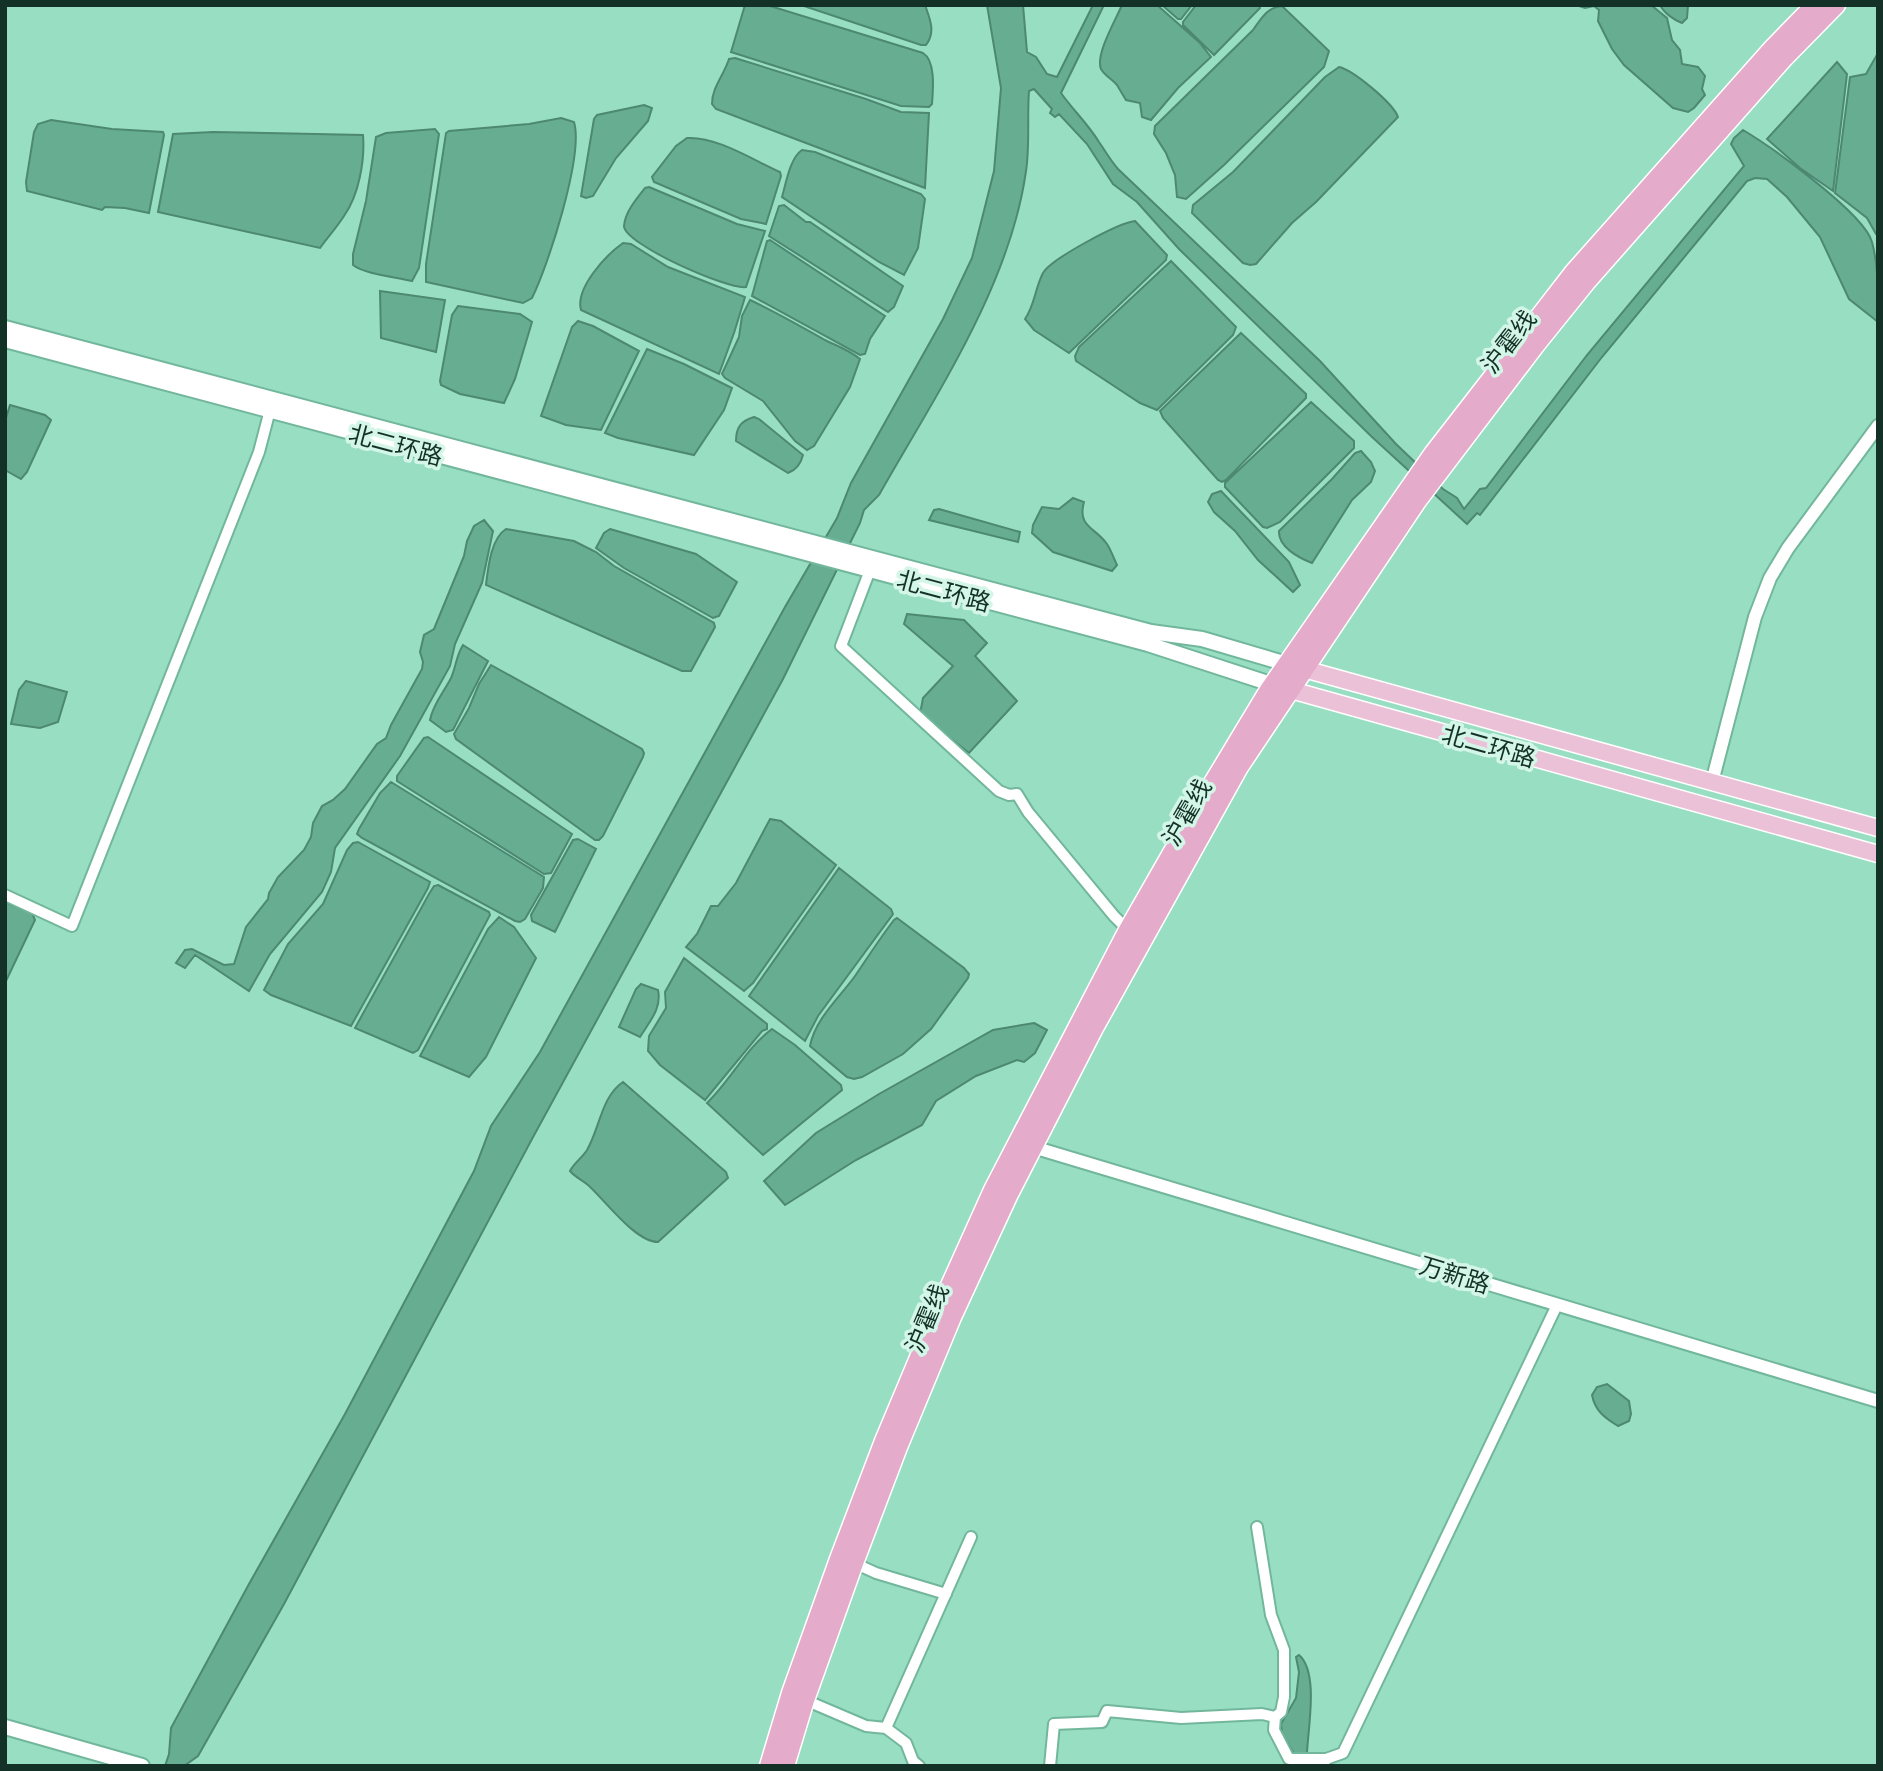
<svg xmlns="http://www.w3.org/2000/svg" width="1883" height="1771" viewBox="0 0 1883 1771" font-family="'Open Sans','Noto Sans SC',sans-serif">
  <style>
    .water { fill: #66ad92; stroke: #4d8872; stroke-width: 2 }
    .lines { fill: none; stroke-linecap: round; stroke-linejoin: round }
    .minor-casing { stroke: #72b79c; stroke-width: 14 }
    .tertiary-casing { stroke: #72b79c; stroke-width: 16 }
    .secondary-casing { stroke: #72b79c; stroke-width: 18 }
    .primary-casing { stroke: #fff; stroke-width: 19 }
    .trunk-casing { stroke: #fff; stroke-width: 21 }
    .minor { stroke: #fff; stroke-width: 10 }
    .tertiary { stroke: #fff; stroke-width: 12 }
    .secondary { stroke: #fff; stroke-width: 14 }
    .primary { stroke: #ebc1d7; stroke-width: 16 }
    .trunk { stroke: #e4acca; stroke-width: 18 }
    .labels { text-anchor: middle; dominant-baseline: central; stroke-width: 7; stroke-linejoin: round; paint-order: stroke }
    .street-label { font-size: 24px; fill: #143127; stroke: #d4f6e8 }
  </style>
  <rect width="100%" height="100%" fill="#98dec2"/>
  <!-- water -->
  <path class="water" d="M745 5H767L923 53C936 61 933 90 932 104L929 107 901 106 731 52Z
    M801 5H925C930 19 936 32 926 45H921Z
    M987 5H1023L1027 52 1036 57 1047 74 1057 77 1093 5H1104L1061 93C1073 110 1088 124 1099 142 1106 152 1110 160 1118 169L1320 361 1396 444 1443 489 1457 498 1464 509 1480 489 1486 488 1587 355 1744 166 1731 144 1734 138 1743 130C1770 146 1864 213 1872 242 1879 268 1878 296 1878 322L1849 299 1820 237 1787 197 1767 179 1755 178 1747 181 1602 357 1480 515 1477 513 1467 524 1372 437 1179 249 1137 202 1113 184 1087 144 1059 114 1055 117 1050 113 1052 109 1034 89 1029 91C1027 118 1030 145 1026 171 1010 286 935 396 879 495L864 510 860 523 783 679 532 1139 284 1604 198 1756 184 1766H165L169 1754 171 1728 249 1584 345 1414 474 1171 491 1126 540 1052 785 607 837 518 851 483 943 319 972 258 994 171 1001 88Z
    M1122 5H1157L1199 42 1211 57 1178 88 1151 120 1142 117 1140 103 1126 100C1123 95 1120 90 1117 85 1112 79 1105 76 1101 69 1095 55 1116 19 1122 5Z
    M1162 5H1192L1181 19H1178Z
    M1196 5H1259L1260 8 1214 55 1183 25V22Z
    M1576 5H1651L1667 18 1672 40 1680 50 1682 64 1698 67 1705 76 1702 89 1705 95 1694 108 1688 112 1673 108 1624 65 1612 49 1598 21 1599 10 1594 6 1585 8Z
    M1660 5H1688L1687 18 1682 23C1674 20 1664 13 1660 5Z
    M1282 6 1329 51 1324 67 1224 165 1186 199 1177 197 1175 175 1166 153 1154 134 1155 126 1253 30C1261 19 1267 7 1282 6Z
    M1878 53V234H1876L1867 218 1835 193 1850 77 1866 74Z
    M735 58 866 99 901 112 929 113 925 188 716 109 712 104C712 87 724 75 729 59Z
    M1837 62 1847 74 1833 191 1800 168 1767 139Z
    M1339 67C1353 70 1393 103 1398 117L1316 202 1292 223 1256 264 1250 265 1243 263 1192 213 1193 205 1233 172 1325 77Z
    M644 105 652 108 648 121 616 158 593 196 586 198 581 196 594 119 597 115Z
    M561 118 574 122C584 155 548 266 532 298L523 303 426 282V264L446 133 449 131 529 124Z
    M51 120 112 129 163 132 164 135 149 213 125 208 105 207 102 210 27 191 26 182 34 132 38 124Z
    M435 129 439 134 419 268 412 281C396 277 364 274 353 265V254L366 201 376 137 386 133Z
    M213 132 363 135C365 160 359 195 344 216 337 227 328 237 320 248L158 212 173 134Z
    M687 138C716 136 753 160 780 172L781 176 766 224 741 219 654 182 652 177 676 146Z
    M802 150 815 152 921 194 925 199 918 248 904 275 879 262 782 197C786 183 790 158 802 150Z
    M649 187 737 224 765 231 746 287C728 290 624 244 624 226 625 212 637 198 645 188Z
    M784 205 806 222H810L903 286 894 307 888 312 769 236 779 206Z
    M1135 221 1167 255 1166 260 1069 353 1034 330 1025 319C1035 305 1035 288 1043 273 1051 259 1118 223 1135 221Z
    M770 240 885 316 870 339 865 354 860 355 752 296 767 241Z
    M623 243 631 244 668 267 745 297 734 333 719 374 581 310C575 288 606 255 623 243Z
    M1171 261 1236 327 1233 335 1157 410 1140 403 1076 361 1075 356 1079 347Z
    M380 291 445 300 436 352 381 338Z
    M750 300C776 312 800 326 825 340 837 346 849 350 860 359L850 387 814 446 807 450 795 441 763 401 725 378 722 374 739 337 742 316Z
    M458 306 520 314 532 322 515 379 504 403 460 394 441 385 440 381 452 315Z
    M578 321 593 326 639 351 601 430 566 425 541 416 572 327Z
    M1241 333 1306 394V398L1226 480 1222 482 1218 480 1163 418 1160 411Z
    M647 349 684 364 732 388 724 410 694 455 618 438 605 433Z
    M1311 402 1354 441V448L1280 522 1267 528 1263 527 1225 487V483Z
    M10 405 45 415 51 420 27 472 21 479 5 470V421Z
    M754 417 759 419 803 455C801 463 796 470 788 473L736 441C736 427 741 421 754 417Z
    M1361 451 1371 462 1375 471 1371 482 1352 500 1312 563C1299 558 1278 547 1279 531L1332 479 1355 453Z
    M1221 491 1289 562 1300 585 1293 592 1258 560 1235 531 1214 512 1208 502 1212 494Z
    M1073 498 1084 502C1077 527 1095 527 1107 544 1111 550 1114 559 1117 565L1112 571 1053 552 1032 533 1033 525 1042 507 1059 509Z
    M939 509 1020 532 1018 542 929 520 934 510Z
    M484 520 493 531 482 583 455 644 450 666 400 756 335 848 331 872 322 892 270 954 249 991 195 955 185 968 176 963 185 950 192 949 224 965 234 964 246 927 268 899 269 893 278 877 304 850 311 837 313 823 322 806 333 800 345 789 377 744 386 738 391 725 422 669 423 662 420 652 424 635 434 629 464 556 467 541 474 526Z
    M506 529 574 541 596 552 614 566 714 623 715 627 691 671H682L486 585C488 568 491 538 506 529Z
    M610 529 696 554 737 582 719 616 713 618 624 568 596 548 604 533Z
    M907 614 964 620 987 643 975 656 1017 701 969 753 920 714 923 698 953 666 904 624Z
    M463 645 488 661 453 730 446 732 430 720C433 704 444 692 451 678 456 667 456 656 463 645Z
    M491 665 642 749 644 753 643 757 603 836 599 840H595L456 739 454 734 469 708 479 684Z
    M26 681 67 692 58 722 40 728 11 724 19 690Z
    M428 737 572 834 551 873 544 874 397 781V776L424 738Z
    M391 782 544 877 543 888 525 919 520 922 515 921 362 838 357 834 359 829 380 793Z
    M770 819 781 821 836 865 753 983 744 991 686 947 697 934 711 906H718L736 883Z
    M578 839 596 849 555 932 532 921 531 915 573 840Z
    M358 842 430 882 428 888 351 1026 271 995 264 990 288 944 323 904 347 850 353 843Z
    M839 868 891 909 893 914 818 1016 805 1041 749 996Z
    M438 885 489 912 490 915 418 1050 413 1053 355 1028 429 894 434 886Z
    M5 902 32 913 35 920 6 981Z
    M499 917 514 927 536 958 486 1057 469 1077 420 1056 488 929Z
    M897 918 964 968 969 974 968 978 931 1029 903 1054 862 1077 854 1079 847 1077 810 1046C815 1019 840 997 855 976 868 957 880 938 894 920Z
    M684 958 767 1024V1029L762 1031 705 1100 660 1065 648 1051 649 1036 666 1008 665 992Z
    M641 984 658 990C662 1008 650 1021 640 1037L619 1027 636 989Z
    M1034 1023 1047 1030 1035 1053 1024 1062 1017 1060 976 1076 936 1101 922 1125 856 1160 785 1205 764 1181 816 1133 879 1094 993 1030Z
    M772 1029 795 1045 841 1085 842 1090 763 1155 707 1103C731 1080 746 1048 772 1029Z
    M623 1082 726 1172 728 1178 658 1242C635 1242 605 1200 588 1185 582 1180 575 1177 570 1171 574 1163 582 1158 587 1150 600 1128 601 1097 623 1082Z
    M1607 1384 1629 1401 1631 1414 1629 1421 1618 1426C1605 1418 1595 1411 1592 1395L1597 1387Z
    M1299 1655C1319 1672 1308 1728 1307 1753L1294 1754 1282 1733 1281 1724 1296 1698 1299 1672 1296 1657Z"/>
  <g class="lines">
    <!-- minor casing -->
    <g class="minor-casing">
      <path id="minor" d="M870 570 841 646 999 791 1009 795 1017 794 1028 812 1114 916 1128 930
        M5 895 72 926 259 452 270 410
        M1257 1527 1271 1615 1284 1650V1697L1281 1712 1275 1717
        M854 1563 876 1573 946 1594
        M805 1700 866 1726 886 1728 971 1537
        M886 1728 906 1743 913 1761 919 1766
        M1050 1766 1054 1724 1102 1722 1107 1711 1181 1718 1262 1714 1275 1717 1274 1730 1289 1759H1326
        M1323 1766 1326 1759 1343 1753 1557 1305"/>
    </g>
    <!-- tertiary casing -->
    <g class="tertiary-casing">
      <path id="tertiary" d="M1712 782 1755 617 1770 578 1788 548 1878 426
        M1033 1147 1878 1401"/>
    </g>
    <!-- secondary casing -->
    <g class="secondary-casing">
      <path id="secondary" d="M5 328 1151 632 1202 639 1297 667
        M5 340 1148 644 1280 687
        M5 1727 142 1766"/>
    </g>
    <!-- primary casing -->
    <g class="primary-casing">
      <path id="primary" d="M1304 669 1878 828
        M1291 690 1878 854"/>
    </g>
    <!-- trunk casing -->
    <g class="trunk-casing">
      <path id="trunk" d="M769 1766 791 1693 839 1559 884 1441 939 1310 993 1190 1128 930 1196 811 1269 690 1433 454 1574 272 1773 48 1815 5
        M785 1766 805 1700 854 1563 898 1447 952 1317 1008 1196 1094 1028 1239 767 1417 501 1537 343 1587 281 1783 59 1836 5"/>
    </g>
    <!-- minor -->
    <use href="#minor" class="minor"/>
    <!-- tertiary -->
    <use href="#tertiary" class="tertiary"/>
    <!-- secondary -->
    <use href="#secondary" class="secondary"/>
    <!-- primary -->
    <use href="#primary" class="primary"/>
    <!-- trunk -->
    <use href="#trunk" class="trunk"/>
  </g>
  <g class="labels">
    <!-- street labels -->
    <g class="street-label">
      <text transform="translate(1508 341) rotate(-52)">沪霍线</text>
      <text transform="translate(396 444) rotate(15)">北二环路</text>
      <text transform="translate(944 590) rotate(15)">北二环路</text>
      <text transform="translate(1489 745) rotate(16)">北二环路</text>
      <text transform="translate(1186 812) rotate(-60)">沪霍线</text>
      <text transform="translate(1455 1274) rotate(17)">万新路</text>
      <text transform="translate(926 1318) rotate(-67)">沪霍线</text>
    </g>
  </g>
  <!-- border -->
  <rect width="1883" height="1771" fill="none" stroke="#143127" stroke-width="14"/>
</svg>
